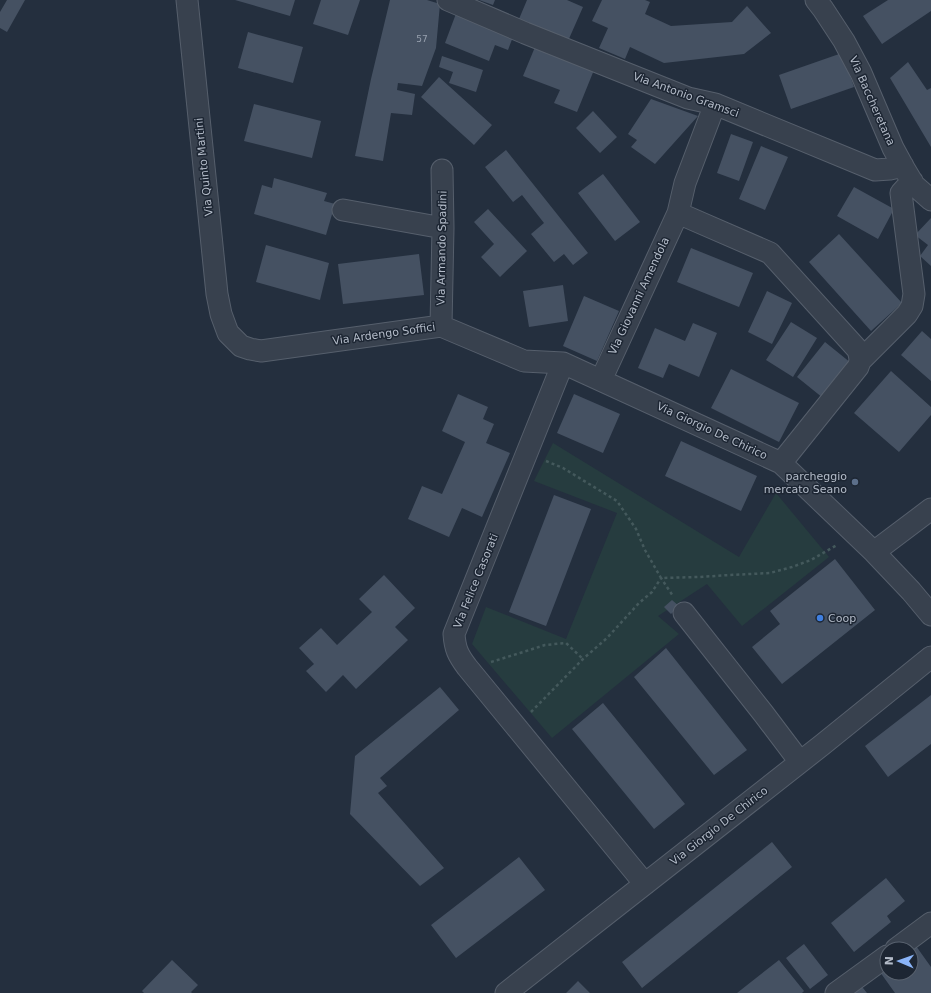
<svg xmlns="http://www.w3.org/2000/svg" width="931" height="993" viewBox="0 0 931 993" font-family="'DejaVu Sans',sans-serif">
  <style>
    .green { fill: #263c3f }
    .building { fill: #455162 }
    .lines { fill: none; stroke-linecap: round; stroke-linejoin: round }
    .minor-casing { stroke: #565f6c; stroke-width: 23 }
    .path { stroke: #44595c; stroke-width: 2.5; stroke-dasharray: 3 3; stroke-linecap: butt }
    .minor { stroke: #38414e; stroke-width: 21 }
    .service-dot { fill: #5c6f8a; stroke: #1d2633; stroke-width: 1.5 }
    .shop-dot { fill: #3f7fe0; stroke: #1d2633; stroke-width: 1.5 }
    .labels { text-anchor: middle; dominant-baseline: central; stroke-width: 3; stroke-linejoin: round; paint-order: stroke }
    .number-label { font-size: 9px; fill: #98a1af }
    .street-label { font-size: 11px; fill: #b4bcc9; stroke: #1d2633 }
    .poi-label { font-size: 11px; fill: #b4bcc9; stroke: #1d2633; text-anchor: end }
  </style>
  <rect width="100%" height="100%" fill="#242f3e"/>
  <!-- green -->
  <path class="green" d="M553 443 739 557 776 493 829 557 742 626 707 584 658 616 679 634 552 738 472 644 486 607 566 639 617 513 534 481Z"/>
  <!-- building -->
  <path class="building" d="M7 0H25L7 32 0 28V12Z
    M235 0H295L290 16Z
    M321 0H360L348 35 313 24Z
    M390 0H427L440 4 436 48 422 86 398 83 397 90 415 94 412 115 391 113 383 161 355 156 371 79Z
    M479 0H495L493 5Z
    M527 0H567L583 7 568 41 519 19Z
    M602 0H645L650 2 645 14 671 26 732 22 747 6 771 33 744 54 664 63 630 47 625 59 599 48 608 28 592 21Z
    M888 0H931V11L882 44 863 16Z
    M457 11 514 34 508 50 495 45 489 61 445 43Z
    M248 32 303 47 293 83 238 68Z
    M535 47 594 70 577 112 554 103 560 90 523 76Z
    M842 53 854 87 791 109 779 75Z
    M442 56 483 70 476 92 449 83 453 72 439 67Z
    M908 62 927 90 931 88V147L890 78Z
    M439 77 492 125 474 145 421 97Z
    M651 99 698 116 655 164 631 147 637 140 628 134Z
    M254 104 321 121 312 158 244 141Z
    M593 111 617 137 600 153 576 128Z
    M731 134 753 142 739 181 717 173Z
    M761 146 788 157 765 210 739 199Z
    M506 150 588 253 573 265 564 254 554 262 531 234 544 223 522 195 513 202 485 167Z
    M603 174 640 222 615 241 578 193Z
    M274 178 327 193 324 201 335 204 326 235 254 214 262 185 272 188Z
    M854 187 894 209 878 239 837 216Z
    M488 209 527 251 500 277 481 257 494 244 474 222Z
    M931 218V266L920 256 928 245 915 235Z
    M839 234 902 303 871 331 809 262Z
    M266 245 329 263 320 300 256 282Z
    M691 248 753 273 739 307 677 282Z
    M419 254 424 295 343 304 338 264Z
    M563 285 568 321 529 327 523 291Z
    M767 291 792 303 772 344 748 332Z
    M584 296 619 311 597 361 563 346Z
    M791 322 817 338 793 377 766 360Z
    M693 323 717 333 699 377 669 364 663 378 638 368 655 328 685 341Z
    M922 331 931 339V381L901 355Z
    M825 342 851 363 823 398 797 377Z
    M731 369 799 403 779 442 711 408Z
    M891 371 931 407V415L899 452 854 413Z
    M458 394 488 407 483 419 494 424 486 443 510 453 482 517 462 508 449 537 408 519 422 486 442 494 465 442 442 431Z
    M574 394 620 414 603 453 557 433Z
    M681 441 757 476 741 511 665 476Z
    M554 495 591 509 546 626 509 612Z
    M835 559 875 610 782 684 752 647 780 624 770 611Z
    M384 575 415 608 395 627 408 640 356 689 343 675 326 692 306 671 314 664 299 648 321 628 337 645 372 612 359 599Z
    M672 600 679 606 671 614 664 607Z
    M666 648 747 750 714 775 634 677Z
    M440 687 459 710 380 778 387 786 378 793 444 868 420 886 350 814 355 756Z
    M931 695V744L888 777 865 746Z
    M603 703 685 804 654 829 572 729Z
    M772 842 792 867 642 988 622 962Z
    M519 857 545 890 456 958 431 925Z
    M886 878 905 901 887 916 891 922 854 952 831 923Z
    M804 944 828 975 810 989 786 958Z
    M916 946 931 967V993H895L880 972 887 967V973H911V950Z
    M172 960 198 985 191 992 192 993H144L142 991Z
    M779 960 804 991 802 993H737Z
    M578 981 590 993H566Z
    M859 983 867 993H847Z"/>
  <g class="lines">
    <!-- minor casing -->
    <g class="minor-casing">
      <path id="minor" d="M187 0 217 294 221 314 228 333 241 346 250 349 261 351 441 326 524 361 563 363
        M448 0 525 33 688 98 715 104 875 170 890 169 903 166
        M816 0 823 9 844 41 861 73 893 148 905 170 914 185 931 200
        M343 210 443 228
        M678 213 770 253 858 350C860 357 861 361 858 367L781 463
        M441 326 443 228 442 170
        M860 361 907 314 912 306 914 294 901 193 912 181
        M601 380 678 213 685 183 715 104
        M874 552 931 509
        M684 613 763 713 800 762
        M645 884 467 667C458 655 455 649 454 634L563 363 781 463 874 552 911 591 931 615
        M896 949 931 923
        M506 993 822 745 931 657
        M836 993 887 956"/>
    </g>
    <!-- path -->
    <path class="path" d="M546 461 563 468 617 501 636 529 645 550 661 578 699 577 730 575 770 573 792 567 811 560 837 545
      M491 662 520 653 545 645 566 643 583 659
      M531 712 583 659 607 638 639 603 652 592 661 578 673 596"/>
    <!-- minor -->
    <use href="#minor" class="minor"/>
  </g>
  <!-- markers -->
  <circle class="service-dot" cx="855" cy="482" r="4"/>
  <circle class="shop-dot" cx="820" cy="618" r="4"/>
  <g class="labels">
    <!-- number labels -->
    <g class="number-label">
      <text x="422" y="39">57</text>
    </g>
    <!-- street labels -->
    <g class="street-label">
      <text transform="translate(686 95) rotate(20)">Via Antonio Gramsci</text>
      <text transform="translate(872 101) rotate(66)">Via Baccheretana</text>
      <text transform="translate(204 167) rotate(-96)">Via Quinto Martini</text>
      <text transform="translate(442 248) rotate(-89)">Via Armando Spadini</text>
      <text transform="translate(639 296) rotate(-65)">Via Giovanni Amendola</text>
      <text transform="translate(384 334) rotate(-8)">Via Ardengo Soffici</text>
      <text transform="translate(712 431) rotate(25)">Via Giorgio De Chirico</text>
      <text transform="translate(476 581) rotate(-68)">Via Felice Casorati</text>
      <text transform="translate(719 826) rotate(-38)">Via Giorgio De Chirico</text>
    </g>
    <!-- poi labels -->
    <g class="poi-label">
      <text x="847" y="476">parcheggio<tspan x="847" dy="13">mercato Seano</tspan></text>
      <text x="828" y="618" text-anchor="start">Coop</text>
    </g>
  </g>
  <!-- north arrow -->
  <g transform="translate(899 961) rotate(272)"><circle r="19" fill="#1d2633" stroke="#59626f"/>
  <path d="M0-3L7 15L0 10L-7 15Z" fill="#8ab4f8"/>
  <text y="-6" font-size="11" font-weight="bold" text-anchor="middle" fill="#b4bcc9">N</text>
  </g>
</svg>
